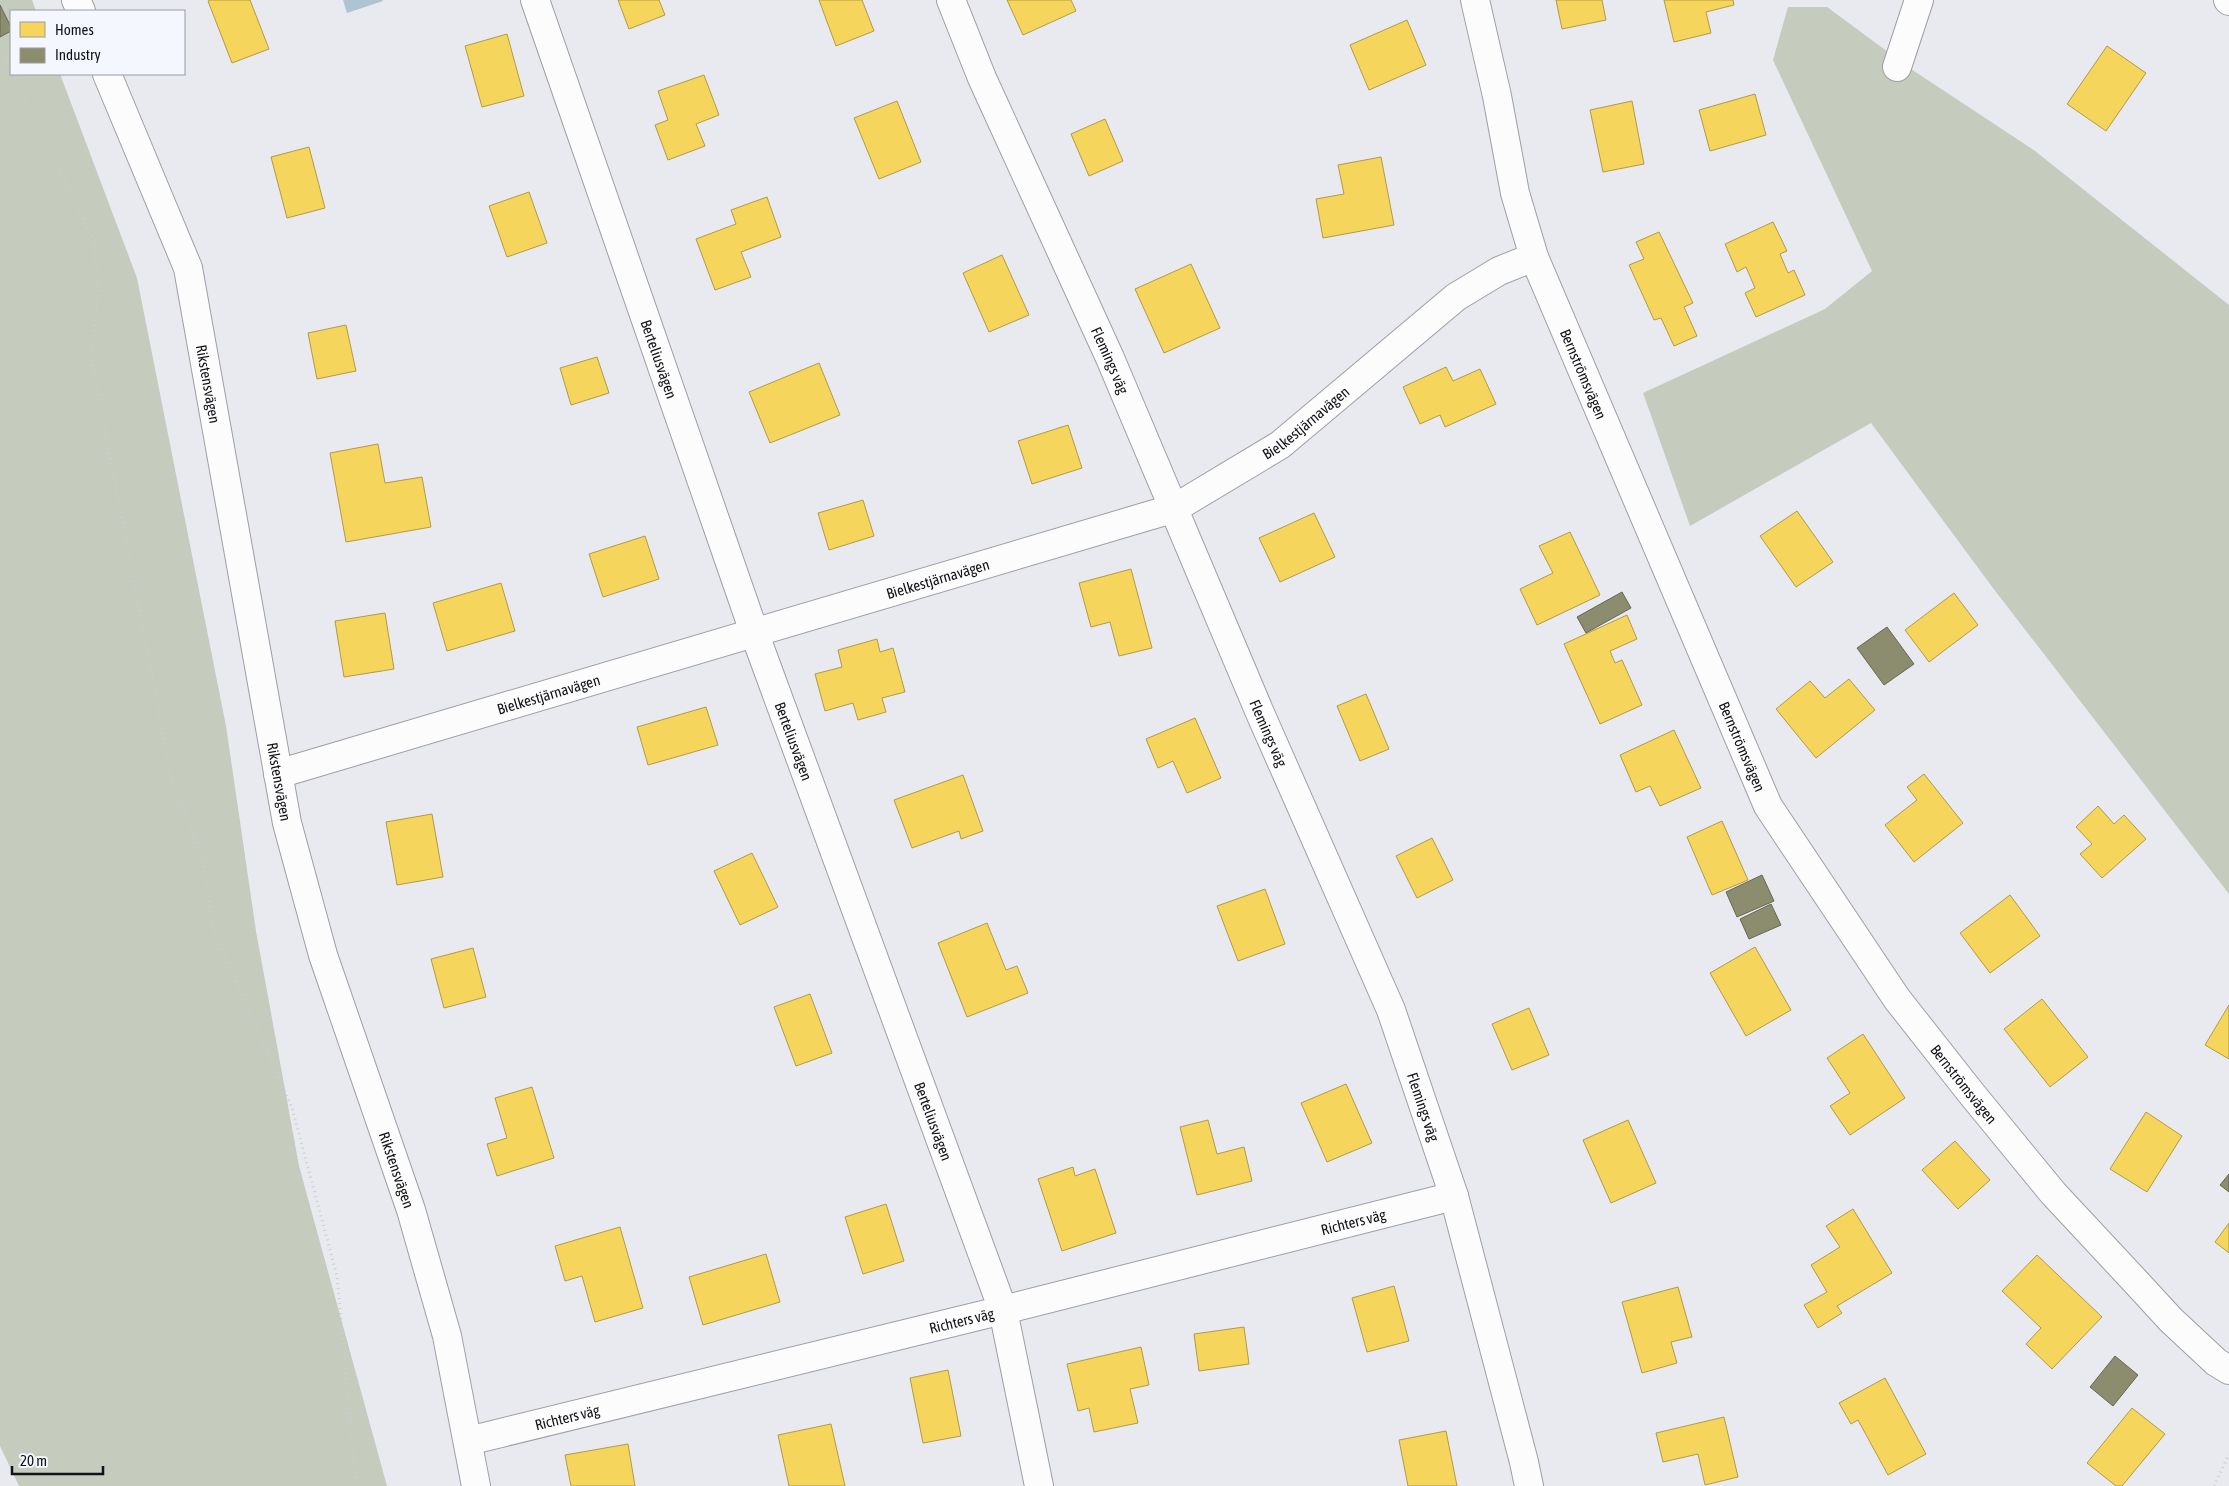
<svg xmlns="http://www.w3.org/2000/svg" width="2229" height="1486" viewBox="0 0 2229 1486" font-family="'Asap Condensed',sans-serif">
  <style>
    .forest { fill: #c5cbbd }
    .water { fill: #afc4d2 }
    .homes { fill: #f6d55c; stroke: #b19a47 }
    .industry { fill: #8c8c6e; stroke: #676754 }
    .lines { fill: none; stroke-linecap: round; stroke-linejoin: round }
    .street-casing { stroke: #9d9fa3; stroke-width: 30 }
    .path { stroke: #cccdcf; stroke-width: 3; stroke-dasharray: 1 4; stroke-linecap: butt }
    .street { stroke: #fcfcfd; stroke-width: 28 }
    .labels { text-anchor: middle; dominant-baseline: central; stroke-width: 5; stroke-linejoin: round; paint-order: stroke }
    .street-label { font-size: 15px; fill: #111216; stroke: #f4f7fd }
  </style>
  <rect width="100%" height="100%" fill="#e8eaf0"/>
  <!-- forest -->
  <path class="forest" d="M0 0H32L36 11H11V74H60L137 278 226 726 256 931 299 1166 387 1486H19L0 1446Z
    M1788 7H1827L1911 69 2035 151 2229 305V894L1993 588 1871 423 1690 526 1643 393 1825 309 1872 271 1773 60Z"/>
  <!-- water -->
  <path class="water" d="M343 0H382L383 1 347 13Z"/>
  <!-- homes -->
  <path class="homes" d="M210 0H250L269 49 232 63 208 1Z
    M618 0H659L665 15 629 29Z
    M819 0H862L874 31 836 46Z
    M1007 0H1071L1076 11 1023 35Z
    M1556 0H1602L1606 20 1562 29Z
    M1664 0H1733L1734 5 1706 12 1711 33 1674 42Z
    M1407 20 1426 65 1369 90 1350 45Z
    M507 34 524 96 482 107 465 46Z
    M2107 46 2146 73 2106 131 2067 104Z
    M704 75 719 115 696 124 705 146 668 160 655 125 668 120 658 91Z
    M1755 94 1766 135 1710 151 1699 110Z
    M897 101 921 162 879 179 854 118Z
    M1632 101 1644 164 1603 172 1590 110Z
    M1105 119 1123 161 1089 176 1071 134Z
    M309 147 325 208 287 218 271 157Z
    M1381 157 1394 225 1323 238 1316 199 1344 194 1338 165Z
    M529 192 547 243 507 257 489 206Z
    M767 197 781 237 741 252 751 277 715 290 696 239 736 224 731 210Z
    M1773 222 1787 251 1780 254 1788 273 1794 270 1805 295 1756 317 1745 293 1755 288 1746 267 1737 272 1725 244Z
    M1659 232 1693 303 1684 307 1697 336 1674 346 1661 318 1654 320 1629 265 1644 259 1636 242Z
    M1002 255 1029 315 989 332 963 273Z
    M1191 264 1220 328 1164 353 1135 289Z
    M346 325 356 371 317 379 308 333Z
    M597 357 609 393 571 405 560 368Z
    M819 363 840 415 770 443 749 392Z
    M1446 367 1453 381 1480 369 1496 404 1445 427 1440 415 1420 424 1403 387Z
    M1068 425 1082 468 1032 484 1018 441Z
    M378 444 385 483 422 477 431 527 346 542 330 453Z
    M863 500 874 536 829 550 818 513Z
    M1797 511 1833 562 1796 587 1760 536Z
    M1314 513 1335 557 1280 582 1259 538Z
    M1570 532 1600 595 1537 625 1520 589 1553 573 1539 546Z
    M645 536 659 579 603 597 589 554Z
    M1131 569 1152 648 1119 656 1110 622 1091 627 1079 583Z
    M501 583 515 631 447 651 433 603Z
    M1954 593 1978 625 1929 662 1905 630Z
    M385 613 394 669 344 677 335 621Z
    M1627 615 1637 639 1610 651 1615 663 1622 660 1642 705 1600 724 1564 644Z
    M877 639 880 652 893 648 905 692 882 698 886 712 858 720 853 703 825 711 815 674 842 667 838 650Z
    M1849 679 1875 710 1816 758 1776 709 1810 681 1825 698Z
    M1366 694 1389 749 1360 761 1337 706Z
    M706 707 718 745 648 765 637 727Z
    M1195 718 1221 778 1187 793 1173 761 1158 768 1146 739Z
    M1674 730 1701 788 1660 806 1650 786 1636 792 1620 755Z
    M1924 774 1963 823 1914 862 1885 825 1917 800 1907 787Z
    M963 775 983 831 961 839 959 831 912 848 894 800Z
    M2098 806 2114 824 2124 815 2146 839 2102 878 2080 854 2092 844 2076 827Z
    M432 814 443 877 397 885 386 822Z
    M1722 821 1748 880 1712 895 1687 837Z
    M1432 838 1453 880 1417 898 1396 856Z
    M752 853 778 907 740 925 714 871Z
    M1265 889 1285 944 1238 961 1217 906Z
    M2010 895 2040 936 1990 973 1960 933Z
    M987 923 1006 970 1017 966 1028 993 967 1017 938 943Z
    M1755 947 1791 1010 1746 1036 1710 973Z
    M473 948 486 997 444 1008 431 959Z
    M810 994 832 1053 796 1066 774 1007Z
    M2042 999 2088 1057 2050 1087 2004 1029Z
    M2229 1005V1059L2205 1045Z
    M1529 1008 1549 1055 1512 1070 1492 1024Z
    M1863 1034 1905 1098 1850 1135 1830 1106 1850 1093 1827 1058Z
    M1346 1084 1372 1143 1327 1162 1301 1103Z
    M532 1087 554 1158 497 1176 487 1144 507 1138 495 1098Z
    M2146 1112 2182 1136 2147 1192 2110 1169Z
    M1208 1120 1217 1154 1244 1147 1252 1181 1197 1195 1180 1127Z
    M1628 1120 1656 1183 1611 1203 1583 1140Z
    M1955 1141 1990 1180 1958 1209 1922 1170Z
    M1073 1167 1075 1176 1095 1169 1116 1233 1062 1251 1038 1179Z
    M886 1204 904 1261 863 1274 845 1217Z
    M1853 1209 1892 1273 1837 1306 1842 1313 1818 1328 1804 1305 1827 1292 1811 1265 1840 1247 1826 1226Z
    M2229 1223V1253L2215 1242Z
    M620 1227 643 1308 595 1322 582 1276 565 1281 555 1246Z
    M766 1254 780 1302 703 1325 689 1277Z
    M2037 1255 2102 1317 2052 1369 2026 1344 2041 1328 2002 1291Z
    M1394 1286 1409 1341 1367 1352 1352 1298Z
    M1678 1287 1692 1337 1671 1342 1677 1363 1642 1373 1622 1302Z
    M1244 1327 1249 1364 1199 1371 1194 1334Z
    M1141 1347 1149 1385 1130 1389 1138 1423 1094 1432 1089 1408 1078 1411 1067 1364Z
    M948 1370 961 1436 923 1443 910 1378Z
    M1885 1378 1926 1454 1888 1475 1858 1420 1851 1424 1839 1403Z
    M2132 1408 2165 1434 2122 1486H2116L2087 1463Z
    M1724 1417 1738 1477 1705 1485 1698 1454 1663 1462 1656 1433Z
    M831 1424 845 1486H789L778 1435Z
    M1446 1431 1457 1486H1408L1399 1440Z
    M628 1444 635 1486H571L565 1455Z"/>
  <!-- industry -->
  <path class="industry" d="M0 5 11 27V31L0 37Z
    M1622 592 1631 608 1586 633 1577 617Z
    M1887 627 1914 664 1884 685 1857 648Z
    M1762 875 1774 901 1737 917 1726 892Z
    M1771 904 1781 925 1749 939 1740 919Z
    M2229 1174V1192L2220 1185Z
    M2115 1356 2138 1375 2113 1406 2090 1387Z"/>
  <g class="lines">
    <!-- street casing -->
    <g class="street-casing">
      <g id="street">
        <path d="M76 0 81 11"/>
        <path id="s1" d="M535 0 754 632 1003 1310 1039 1486"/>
        <path id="s2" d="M951 0 982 78 1110 358 1260 713 1391 1010 1454 1196 1524 1462 1529 1486"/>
        <path id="s3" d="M1475 0 1497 96 1515 193 1534 257 1768 806 1897 999 1971 1093 2053 1193 2136 1282 2171 1320 2216 1362 2229 1370"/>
        <path d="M2228 0 2229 1"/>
        <path d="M1897 67 1919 0"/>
        <path id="s4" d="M107 74 188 268 287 823 323 955 411 1210 447 1336 476 1486"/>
        <path id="s5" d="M278 774 1175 508 1280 445 1456 297 1499 271 1534 257"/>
        <path id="s6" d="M468 1441 1003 1310 1454 1196"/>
      </g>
    </g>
    <!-- path -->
    <path class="path" d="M0 55 4 57 11 71
      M13 74 93 240 99 289 91 358 172 780 203 860 214 931 292 1108 337 1276 354 1462 359 1486
      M2214 1486 2229 1454"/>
    <!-- street -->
    <use href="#street" class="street"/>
  </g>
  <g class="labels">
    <!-- street labels -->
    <g class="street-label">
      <text stroke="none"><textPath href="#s1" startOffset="380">Berteliusvägen</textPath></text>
      <text stroke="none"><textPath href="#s2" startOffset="394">Flemings väg</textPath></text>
      <text stroke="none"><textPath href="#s3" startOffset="391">Bernströmsvägen</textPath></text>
      <text stroke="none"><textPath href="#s4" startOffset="328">Rikstensvägen</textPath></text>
      <text stroke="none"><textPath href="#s5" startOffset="1092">Bielkestjärnavägen</textPath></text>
      <text stroke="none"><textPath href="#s5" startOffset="688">Bielkestjärnavägen</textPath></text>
      <text stroke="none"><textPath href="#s5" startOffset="282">Bielkestjärnavägen</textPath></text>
      <text stroke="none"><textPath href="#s2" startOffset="799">Flemings väg</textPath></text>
      <text stroke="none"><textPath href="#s1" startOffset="785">Berteliusvägen</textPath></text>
      <text stroke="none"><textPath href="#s3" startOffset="796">Bernströmsvägen</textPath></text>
      <text stroke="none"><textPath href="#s4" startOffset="732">Rikstensvägen</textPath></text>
      <text stroke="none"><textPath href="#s3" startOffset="1201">Bernströmsvägen</textPath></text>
      <text stroke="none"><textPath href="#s2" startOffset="1204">Flemings väg</textPath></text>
      <text stroke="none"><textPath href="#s1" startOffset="1190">Berteliusvägen</textPath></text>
      <text stroke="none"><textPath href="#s4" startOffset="1138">Rikstensvägen</textPath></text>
      <text stroke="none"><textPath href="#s6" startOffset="912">Richters väg</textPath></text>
      <text stroke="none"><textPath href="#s6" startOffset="508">Richters väg</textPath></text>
      <text stroke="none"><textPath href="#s6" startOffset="102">Richters väg</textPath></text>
    </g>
  </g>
  <!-- legend -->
  <rect x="10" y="10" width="175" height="65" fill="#f4f7fd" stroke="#999ba1"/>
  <rect x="20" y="22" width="25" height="15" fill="#f6d55c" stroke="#999ba1"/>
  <text x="55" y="35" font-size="15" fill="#111216">Homes</text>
  <rect x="20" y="48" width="25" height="15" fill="#8c8c6e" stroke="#999ba1"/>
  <text x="55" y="60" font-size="15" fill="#111216">Industry</text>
  <!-- scale -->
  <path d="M12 1466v8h91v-8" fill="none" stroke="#111216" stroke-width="2.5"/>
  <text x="20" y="1466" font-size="15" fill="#111216" stroke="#f4f7fd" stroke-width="4" paint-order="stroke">20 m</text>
</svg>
